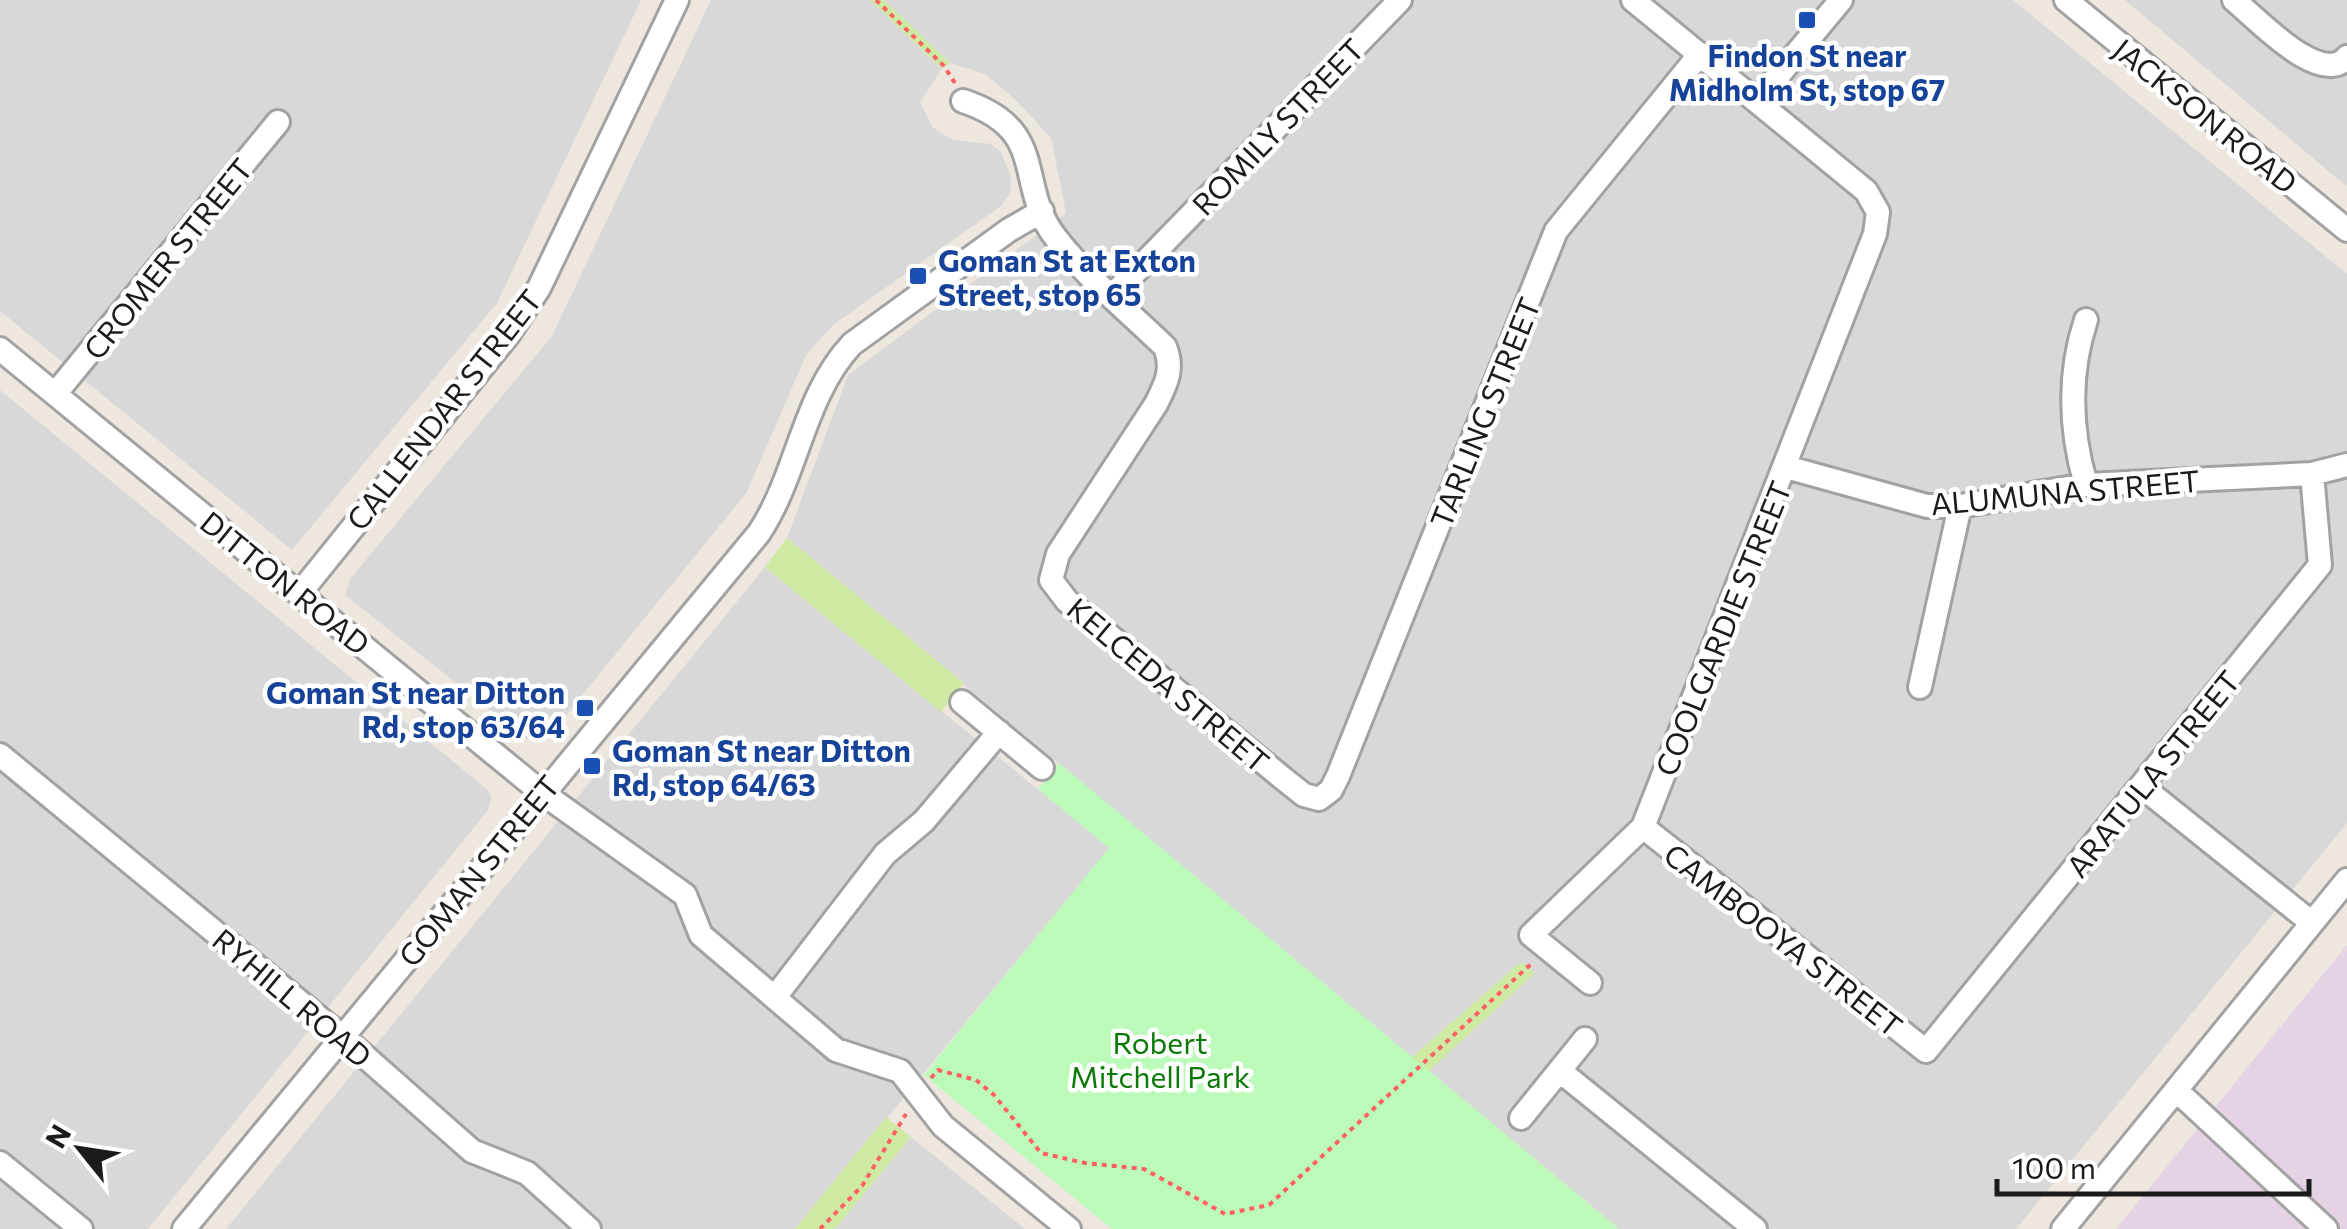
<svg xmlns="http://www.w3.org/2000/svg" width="2347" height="1229" viewBox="0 0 2347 1229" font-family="Commissioner,sans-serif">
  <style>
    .residential { fill: #d9d8d8 }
    .industrial { fill: #e6d2e5 }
    .grass { fill: #ceeaa3 }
    .park { fill: #bcfaba }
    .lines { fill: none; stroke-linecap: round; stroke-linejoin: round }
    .minor-casing { stroke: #a2a2a2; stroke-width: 28 }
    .path { stroke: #fd6163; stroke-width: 4; stroke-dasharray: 5 5; stroke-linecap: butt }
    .minor { stroke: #fff; stroke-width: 22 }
    .transit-dot { fill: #1a4fb4; stroke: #fff; stroke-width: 4 }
    .labels { text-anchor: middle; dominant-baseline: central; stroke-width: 9; stroke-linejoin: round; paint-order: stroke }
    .transit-label { font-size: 30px; font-weight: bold; fill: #164399; stroke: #fff; text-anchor: start }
    .street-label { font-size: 30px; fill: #1b1b1b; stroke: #fff }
    .park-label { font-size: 30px; fill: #0c7a08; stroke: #fff }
  </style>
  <rect width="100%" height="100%" fill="#ede7e0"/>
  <!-- residential -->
  <path class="residential" d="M0 0H641L497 303 292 550 0 311Z
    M711 0H870L942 69 920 102 932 127 953 140 991 144 1001 152 1011 177 1010 194 1001 206 833 325 806 355 747 492 549 736 527 739 345 595 350 579 552 336Z
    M884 0H2013L2347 274V823L2016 1229H1619L1429 1071 1534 972 1520 963 1412 1057 787 538 848 375 1066 213 1051 138 1017 101 985 74 950 63Z
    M2125 0H2347V186L2339 180Z
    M0 390 489 791 491 799 489 809 148 1229H0Z
    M765 567 1110 848 795 1229H226Z
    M911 1137 1025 1229H835Z"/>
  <!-- industrial -->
  <path class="industrial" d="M2347 945V1229H2116Z"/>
  <!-- grass -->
  <path class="grass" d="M870 0H884L950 63 942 69Z
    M787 538 964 683 941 712 765 567Z
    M1521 962 1535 973 1429 1071 1412 1057Z
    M886 1117 911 1137 835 1229H795Z"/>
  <!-- park -->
  <path class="park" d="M1059 763 1619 1229H1112L924 1075 1109 848 1038 789Z"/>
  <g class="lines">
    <!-- minor casing -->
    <g class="minor-casing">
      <path id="minor" d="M2066 0 2347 230
        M2234 0C2257 19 2321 88 2347 57
        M963 101C1051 130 1014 185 1056 238 1087 278 1129 312 1165 347 1174 369 1166 384 1156 404L1058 554 1051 580 1067 601 1285 780 1304 795 1319 799 1331 790 1338 776 1556 231 1700 54
        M1757 101 1841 0
        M1112 296 1400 0
        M0 349 541 792 685 895 701 935 836 1050 900 1071 943 1126 1069 1229
        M55 394 278 122
        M1786 467 1927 506H1960L2086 485 2312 474 2347 465
        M2086 485C2070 430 2068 374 2086 320
        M300 593 508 335 539 288 677 0
        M1920 687 1960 506
        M962 702 1042 768
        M0 755 352 1045 472 1151 527 1173 589 1229
        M2141 786 2312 923
        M1643 827 1926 1051 2320 565 2312 474
        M1590 983 1531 935 1643 827 1875 234 1878 212 1866 191 1633 0
        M775 997 885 854 924 821 999 732
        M1560 1071 1755 1229
        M2176 1090 2326 1229
        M1521 1118 1585 1039
        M0 1163 81 1229
        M184 1229 759 533C798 474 803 396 852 344L1009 230 1042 211
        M2063 1229 2347 880"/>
    </g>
    <!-- path -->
    <path class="path" d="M876 0 944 66 955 83
      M931 1078 938 1070 976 1080 994 1095 1041 1153 1085 1163 1144 1169 1225 1214 1269 1205 1531 964
      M820 1229 862 1186 906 1114"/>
    <!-- minor -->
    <use href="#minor" class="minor"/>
  </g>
  <!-- markers -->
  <g class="transit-dot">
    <rect x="1797" y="10" width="20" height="20" rx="5"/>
    <rect x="908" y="266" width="20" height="20" rx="5"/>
    <rect x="575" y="698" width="20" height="20" rx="5"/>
    <rect x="582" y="756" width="20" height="20" rx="5"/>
  </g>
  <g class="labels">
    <!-- transit labels -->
    <g class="transit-label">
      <text x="1807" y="54" text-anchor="middle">Findon St near<tspan x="1807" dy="34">Midholm St, stop 67</tspan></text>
      <text x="938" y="259">Goman St at Exton<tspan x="938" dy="34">Street, stop 65</tspan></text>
      <text x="565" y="691" text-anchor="end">Goman St near Ditton<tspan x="565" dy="34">Rd, stop 63/64</tspan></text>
      <text x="612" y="749">Goman St near Ditton<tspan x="612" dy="34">Rd, stop 64/63</tspan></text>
    </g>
    <!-- street labels -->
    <g class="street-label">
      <text transform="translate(2206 115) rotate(39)">JACKSON ROAD</text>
      <text transform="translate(1277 126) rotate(-46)">ROMILY STREET</text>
      <text transform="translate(167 258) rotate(-51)">CROMER STREET</text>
      <text transform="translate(443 409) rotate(-52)">CALLENDAR STREET</text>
      <text transform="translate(1484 412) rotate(-68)">TARLING STREET</text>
      <text transform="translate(2065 491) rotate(-5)">ALUMUNA STREET</text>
      <text transform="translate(286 582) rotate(39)">DITTON ROAD</text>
      <text transform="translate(1722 628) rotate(-68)">COOLGARDIE STREET</text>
      <text transform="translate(1169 684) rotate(40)">KELCEDA STREET</text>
      <text transform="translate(2152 773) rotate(-51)">ARATULA STREET</text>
      <text transform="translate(478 870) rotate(-51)">GOMAN STREET</text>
      <text transform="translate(1784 939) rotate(38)">CAMBOOYA STREET</text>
      <text transform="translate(293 997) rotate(40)">RYHILL ROAD</text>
    </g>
    <!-- park labels -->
    <g class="park-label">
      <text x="1160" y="1041">Robert<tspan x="1160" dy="34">Mitchell Park</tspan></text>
    </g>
  </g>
  <!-- north arrow -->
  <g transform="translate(80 1149) rotate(300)" stroke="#ffffff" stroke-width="8" paint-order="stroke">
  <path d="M0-8L18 38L0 25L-18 38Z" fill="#1b1b1b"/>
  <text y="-15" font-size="28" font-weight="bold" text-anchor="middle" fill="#1b1b1b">N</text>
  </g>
  <!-- scale -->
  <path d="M1997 1179v15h312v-15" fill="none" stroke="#1b1b1b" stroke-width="5"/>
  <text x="2012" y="1179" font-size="30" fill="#1b1b1b" stroke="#ffffff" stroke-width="8" paint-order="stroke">100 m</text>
</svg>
